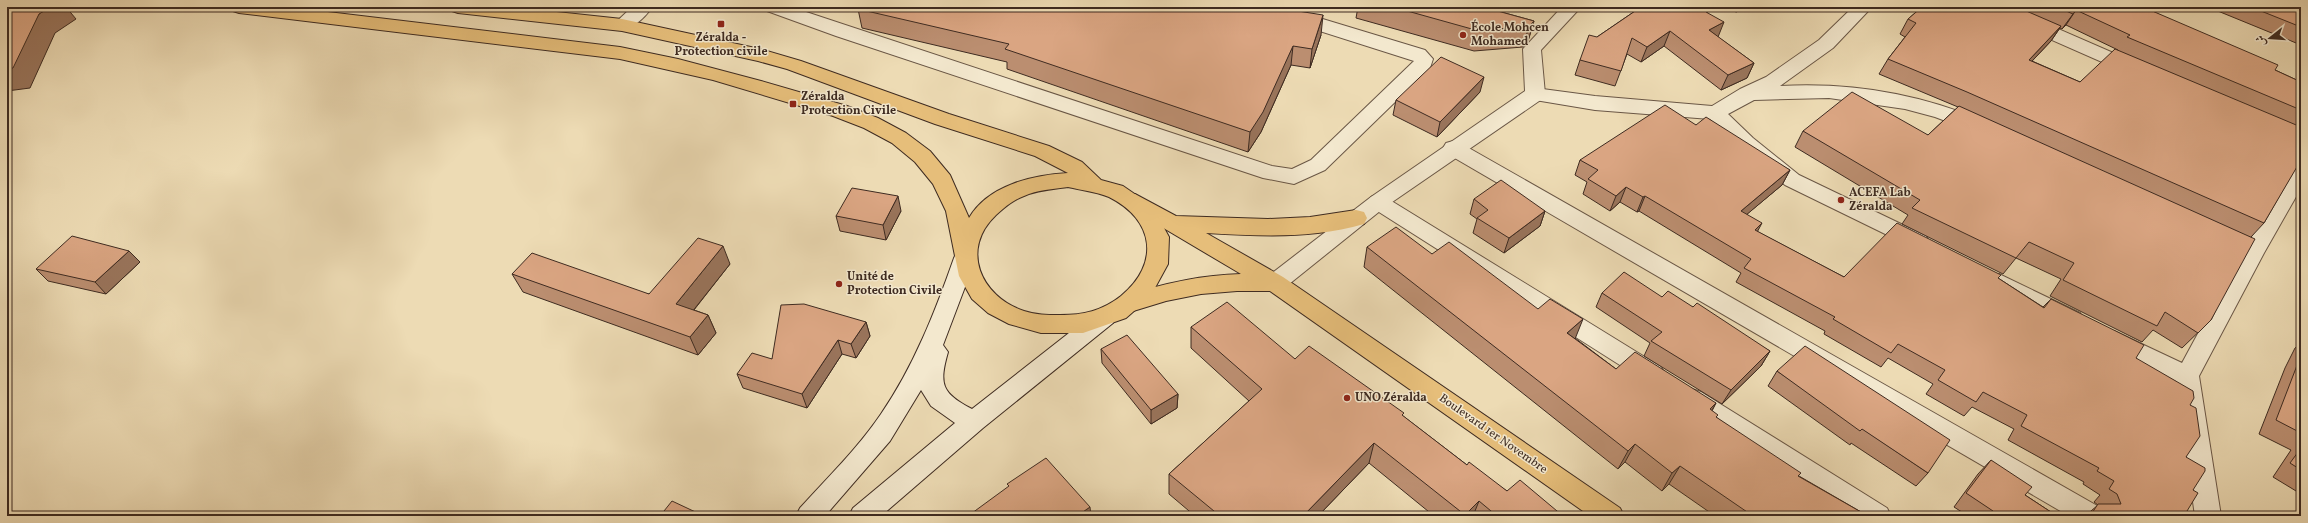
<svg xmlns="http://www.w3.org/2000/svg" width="2308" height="523" viewBox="0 0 2308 523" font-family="Vollkorn,Amiri,serif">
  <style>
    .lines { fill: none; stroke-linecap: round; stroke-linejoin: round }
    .minor-casing { stroke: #6a5746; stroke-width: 2 }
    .tertiary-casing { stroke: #6a5746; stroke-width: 2 }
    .secondary-casing { stroke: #3e2b21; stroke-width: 2 }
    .primary-casing { stroke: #3e2b21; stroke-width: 2 }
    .trunk-casing { stroke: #3e2b21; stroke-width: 2 }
    .minor { fill: #f3e8ce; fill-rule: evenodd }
    .tertiary { fill: #f3e8ce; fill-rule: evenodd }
    .secondary { fill: #f3e8ce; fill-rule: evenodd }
    .primary { fill: #e6be7a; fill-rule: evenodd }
    .trunk { fill: #e6be7a; fill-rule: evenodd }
    .wall { fill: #bb8e70; stroke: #3e2b21; fill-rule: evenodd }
    .shaded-wall { fill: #99745b; stroke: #3e2b21 }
    .building { fill: #daa582; stroke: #3e2b21 }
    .poi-dot { fill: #8f2418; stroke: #f3e8ce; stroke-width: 1.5 }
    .labels { text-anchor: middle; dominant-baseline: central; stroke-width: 3; stroke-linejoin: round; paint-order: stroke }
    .poi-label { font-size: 12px; font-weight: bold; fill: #3e2b21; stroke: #f3e8ce; text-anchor: start }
    .street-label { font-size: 12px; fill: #3e2b21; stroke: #f3e8ce }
  </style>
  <rect width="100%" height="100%" fill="#eddbb4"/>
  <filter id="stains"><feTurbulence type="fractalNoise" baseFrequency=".005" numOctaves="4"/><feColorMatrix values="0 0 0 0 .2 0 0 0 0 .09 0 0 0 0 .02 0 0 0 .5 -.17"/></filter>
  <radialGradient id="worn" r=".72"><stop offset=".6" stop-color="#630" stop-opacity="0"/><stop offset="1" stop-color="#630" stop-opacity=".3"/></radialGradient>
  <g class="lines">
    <!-- minor casing -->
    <g class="minor-casing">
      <path id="minor" d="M632 7H652C645 18 629 33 615 29L613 25Z
        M764 7H791L1272 166 1292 169 1311 160 1414 61 1257 11 1254 7H1283L1425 50 1433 59 1430 68 1325 170 1294 184 1263 178 836 36 767 11Z
        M1853 7H1872L1833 48 1780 86C1850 82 1920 94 1984 121L1987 126 1984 131 1977 133 1935 117 1905 109 1829 98 1754 100 1728 114 1753 138 1799 175 1926 236 1929 242 1926 248 1918 250 1785 185 1739 148 1710 119 1595 110 1535 100 1528 99 1525 94 1528 89 1535 88 1595 96 1712 106 1740 89 1766 77 1819 40Z
        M1983 7H2008L2141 65 2144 69 2141 73 2134 75 2127 73 1986 11Z
        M1453 141 1460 143 2101 508 2105 516H2069L1446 153 1443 148 1446 143Z
        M2301 163V188L2264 253 2199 376 2221 516H2195L2176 381 2106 347 2102 340 2106 333 2114 331 2182 363 2241 254 2214 242 2211 236 2214 230 2222 228 2250 240 2294 165Z
        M1378 194 1385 197 1661 367 1665 374 1661 381 1653 384 1645 381 1371 207 1367 202 1371 197Z
        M1999 274 2080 313 2083 319 2080 325 2072 328 2064 325 1991 289 1988 283 1991 277Z
        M1692 389 1701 392 1887 508 1891 516H1856L1683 406 1680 399 1683 392Z"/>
    </g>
    <!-- tertiary casing -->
    <g class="tertiary-casing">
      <path id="tertiary" d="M1562 7H1581L1541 50 1545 94 1542 99 1385 207 1283 289 1275 292 1267 289 1264 283 1267 277 1371 197 1525 91 1523 49Z"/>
    </g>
    <!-- secondary casing -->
    <g class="secondary-casing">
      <path id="secondary" d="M965 250 973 252 976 258 943 345 948 352C939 384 941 393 972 409L1097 311 1105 308 1113 311 1116 317 1113 323 983 428 881 516H849L853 508 955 423 931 406 921 390 890 441 825 516H796L800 508C828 477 858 448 881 414 914 366 935 312 954 258L957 252Z"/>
    </g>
    <!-- primary casing -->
    <g class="primary-casing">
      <path id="primary" d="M1135 194 1176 216 1268 219 1310 217 1356 210 1364 212 1367 218 1364 224C1314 239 1257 236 1206 233L1283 277 1620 508 1624 516H1590L1270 291H1237L1201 294 1166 301 1130 312 1122 309 1119 303 1122 297C1161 284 1200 275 1241 274L1128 207 1124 202 1128 197Z"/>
    </g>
    <!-- trunk casing -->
    <g class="trunk-casing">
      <path id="trunk" d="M230 7H286L620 47 678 59 761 81 847 106 878 118 906 133 930 151 950 175 969 218C988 185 1033 175 1068 173L1035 156 935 124 787 69 758 61 622 31 458 13 452 11 449 7H510L622 19 760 49 801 61 949 114 1049 146 1082 162 1101 180 1123 186 1152 206 1169 237 1168 264 1150 297 1126 318 1083 333H1041L1009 324 988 313 972 299 959 276 946 211 933 184 915 162 892 143 864 128 833 116 713 80 620 59 239 13 233 11ZM1068 187C1081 190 1097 192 1109 197 1155 220 1160 264 1121 296 1102 311 1083 315 1060 315 1047 315 1036 315 1024 311 980 296 960 249 996 215 1005 207 1013 200 1024 196 1037 190 1053 189 1068 187Z"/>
    </g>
    <!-- minor -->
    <use href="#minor" class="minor"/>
    <!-- tertiary -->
    <use href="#tertiary" class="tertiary"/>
    <!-- secondary -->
    <use href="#secondary" class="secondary"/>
    <!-- primary -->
    <use href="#primary" class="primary"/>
    <!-- trunk -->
    <use href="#trunk" class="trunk"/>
  </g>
  <!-- wall -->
  <path class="wall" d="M1358 7H1483L1534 21 1528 41 1523 47 1474 51 1356 18Z
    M1641 7H1710L1707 13 1718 37 1754 63 1747 78 1721 90 1664 46 1641 62 1627 54 1615 86 1575 75 1580 60 1597 37Z
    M1726 7H1745L1736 12Z
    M1922 7H2143L2275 70 2301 82V162H2299L2264 223 2251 237 2211 320 2182 348 2153 330 2142 342 2050 296 2061 279 2016 258 2003 274 1902 224 1908 215 1795 147 1803 131 1928 135 1958 107 1879 74 1888 59 1905 37 1900 34 1908 19ZM2066 25 2118 50 2080 82 2032 61 2051 41 2060 28 2062 29Z
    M2208 7H2301V45Z
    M858 9 1321 35 1310 68 1291 65 1261 132 1248 152 1007 69V62L862 28Z
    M1480 92 1437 137 1393 115 1396 100Z
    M1696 125 1790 170 1782 185 1747 214 1758 232 1844 277 1998 278 2043 307 2051 299 2136 358 2190 405 2186 457 2193 490 2184 516H2085L2098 505 2094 502 2100 495 2083 484 2084 482 2008 440 2014 429 1972 407 1964 416 1926 394 1933 384 1888 358 1881 367 1824 334 1825 331 1736 282 1741 273 1639 211 1637 212 1620 202 1610 211 1583 194 1587 182 1575 175 1580 160Z
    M1474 199 1545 211 1540 226 1504 253 1473 233 1477 219 1470 214Z
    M901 211 886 240 840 231 836 216Z
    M1367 247 1432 254 1575 338 1616 369 1716 403 1712 411 1717 418 1799 476 1868 516H1715L1669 484 1662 491 1625 462 1618 469 1364 267Z
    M129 251 140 262 106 294 48 281 36 269Z
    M730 264 694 310 708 315 716 333 698 355 523 292 512 274 649 294Z
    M1602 293 1662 297 1693 307 1770 351 1761 366 1722 404 1644 356 1650 343 1596 307Z
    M866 322 870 336 856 358 842 354 807 408 743 388 737 374 772 359Z
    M1191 327 1295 359 1403 416 1467 465 1507 491 1563 516H1434L1369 463 1318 516H1195L1169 494V474L1249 401 1191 348Z
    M2301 343V494L2273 477 2291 450 2259 434 2285 368 2295 348Z
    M1101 349 1178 394 1177 408 1151 424 1102 363Z
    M1777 371 1928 473 1916 486 1851 443 1850 445 1768 386Z
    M1991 460 2025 495 2057 516H1968L1954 507 1978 474Z"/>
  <!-- shaded-wall -->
  <path class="shaded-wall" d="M50 7H66L76 19 55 33 30 88 7 91V69L39 14Z
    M1709 7H1710L1700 27 1706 12Z
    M1738 7H1745L1736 12Z
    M2076 10 2066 25 2062 29 2073 14Z
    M1323 15 1321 35 1310 68 1312 49Z
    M1534 21 1528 41 1523 47 1529 26Z
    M1724 22 1718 37 1709 30Z
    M2061 26 2051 41 2019 75 2029 60Z
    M1670 31 1664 46 1641 62 1647 47Z
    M1293 46 1291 65 1261 132 1248 152 1250 132Z
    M1754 63 1747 78 1721 90 1728 75Z
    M1484 77 1480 92 1437 137 1440 122Z
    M1790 170 1782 185 1733 226 1741 211Z
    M1626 187 1620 202 1610 211 1616 196Z
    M898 196 901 211 886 240 883 225Z
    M1645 196 1639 211 1637 212 1643 197Z
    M1545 211 1540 226 1504 253 1509 238Z
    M1762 223 1754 238 1755 230Z
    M723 246 730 264 684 322 676 304Z
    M129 251 140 262 106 294 95 282Z
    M708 315 716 333 698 355 690 337Z
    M1583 319 1575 339 1567 333Z
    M866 322 870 336 856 358 851 344Z
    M838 340 842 354 807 408 802 394Z
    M1770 351 1761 366 1722 404 1731 390Z
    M1178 394 1177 408 1151 424V410Z
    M1716 403 1705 422 1710 409Z
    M1374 443 1369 463 1318 516H1303Z
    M1635 444 1625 462 1618 469 1628 451Z
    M1680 466 1669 484 1662 491 1672 473Z
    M1479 501 1473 516H1464Z
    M1090 507 1091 516H1077Z"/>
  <!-- building -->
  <path class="building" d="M7 7H50L39 14 13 68 7 69Z
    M860 7H1273L1323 15 1312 49 1293 46 1263 112 1250 132 1005 49 1009 44 858 9Z
    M1393 7H1483L1534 21 1529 26 1479 31Z
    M1641 7H1709L1706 12 1724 22 1709 30 1754 63 1728 75 1670 31 1647 47 1632 38 1621 71 1580 60 1589 35 1597 37Z
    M1922 7H2017L2061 26 2029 60 2080 82 2115 49 2301 127V160L2264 223 1967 92 1888 59 1916 23 1908 19Z
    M2057 7H2143L2278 65 2275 70 2301 82V110L2127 37 2130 35 2076 10 2073 14Z
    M2251 7H2287L2301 12V27Z
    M1441 57 1484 77 1440 122 1396 100Z
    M1852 92 1928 135 1959 106 2255 239 2211 320 2198 333 2165 312 2157 326 2063 280 2074 263 2029 242 2016 258 1912 208 1920 200 1803 131Z
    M1665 105 1696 125 1706 117 1790 170 1741 211 1762 223 1755 230 1844 277 1897 223 2001 275 1998 278 2044 308 2051 299 2144 345 2136 358 2193 391 2194 398 2190 405 2196 408 2200 436 2186 457 2205 468V471L2193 490 2198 493 2184 516H2090L2098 504H2121L2117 494 2109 489 2114 481 2097 471 2099 468 2021 426 2027 415 1983 392 1976 402 1938 380 1945 370 1898 344 1891 353 1833 319 1835 317 1744 268 1751 259 1645 196 1643 197 1626 187 1616 196 1588 179 1598 170 1580 160Z
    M1501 180 1545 211 1509 238 1477 218 1488 210 1474 199Z
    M852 188 898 196 883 225 836 216Z
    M1396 227 1432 254 1449 242 1538 309 1550 299 1583 319 1567 333 1616 369 1635 352 1716 403 1710 409 1718 415 1716 417 1801 473 1798 476 1868 516H1771L1769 514 1767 516H1753L1680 466 1672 473 1635 444 1628 451 1367 247Z
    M72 236 129 251 95 282 36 269Z
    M698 238 723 246 676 304 708 315 690 337 512 274 532 253 649 294Z
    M1624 272 1662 297 1668 291 1693 307 1697 303 1770 351 1731 390 1651 341 1662 332 1602 293Z
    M1227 302 1295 359 1309 346 1404 413 1402 415 1467 465 1469 462 1507 491 1520 480 1563 516H1497L1479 501 1465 515 1374 443 1303 516H1220L1169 474 1262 389 1191 327Z
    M804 304 866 322 851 344 838 340 802 394 737 374 752 353 772 359 781 305Z
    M1127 335 1178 394 1151 410 1101 349Z
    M1805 346 1950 440 1928 473 1862 429 1860 431 1777 371Z
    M2301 355V433L2276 420Z
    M2301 448V470L2290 463Z
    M1046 458 1090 507 1077 516H968L1009 486 1007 484Z
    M1991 460 2032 487 2025 495 2057 516H1989L1993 511 1966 493Z
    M672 501 704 516H660Z"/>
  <!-- markers -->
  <g class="poi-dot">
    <rect x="717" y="20" width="8" height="8" rx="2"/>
    <circle cx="1463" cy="35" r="4"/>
    <rect x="789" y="100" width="8" height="8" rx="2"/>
    <circle cx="1841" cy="200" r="4"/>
    <circle cx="839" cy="284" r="4"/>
    <circle cx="1347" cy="398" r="4"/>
  </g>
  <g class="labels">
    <!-- poi labels -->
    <g class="poi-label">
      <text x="1471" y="28">École Mohcen<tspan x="1471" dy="14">Mohamed</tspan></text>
      <text x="721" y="38" text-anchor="middle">Zéralda -<tspan x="721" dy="14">Protection civile</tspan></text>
      <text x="801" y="97">Zéralda<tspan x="801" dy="14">Protection Civile</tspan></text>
      <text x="1849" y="193">ACEFA Lab<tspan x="1849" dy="14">Zéralda</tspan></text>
      <text x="847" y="277">Unité de<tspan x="847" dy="14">Protection Civile</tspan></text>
      <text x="1355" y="398">UNO Zéralda</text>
    </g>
    <!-- street labels -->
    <g class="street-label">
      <text transform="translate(1493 434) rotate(35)">Boulevard 1er Novembre</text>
    </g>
  </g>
  <!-- margin -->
  <rect width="2308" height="523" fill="none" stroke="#eddbb4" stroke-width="24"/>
  <rect x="8" y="8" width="2292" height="507" fill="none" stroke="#3e2b21" stroke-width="2"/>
  <rect x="12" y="12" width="2284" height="499" fill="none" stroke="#3e2b21"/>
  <!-- north arrow -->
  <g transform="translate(2270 38) rotate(253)" stroke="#f3e8ce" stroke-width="3" paint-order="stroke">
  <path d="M0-3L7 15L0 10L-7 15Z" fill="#3e2b21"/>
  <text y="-6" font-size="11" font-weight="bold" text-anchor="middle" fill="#3e2b21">ش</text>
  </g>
  <rect width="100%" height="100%" filter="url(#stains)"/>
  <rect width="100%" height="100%" fill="url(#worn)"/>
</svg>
